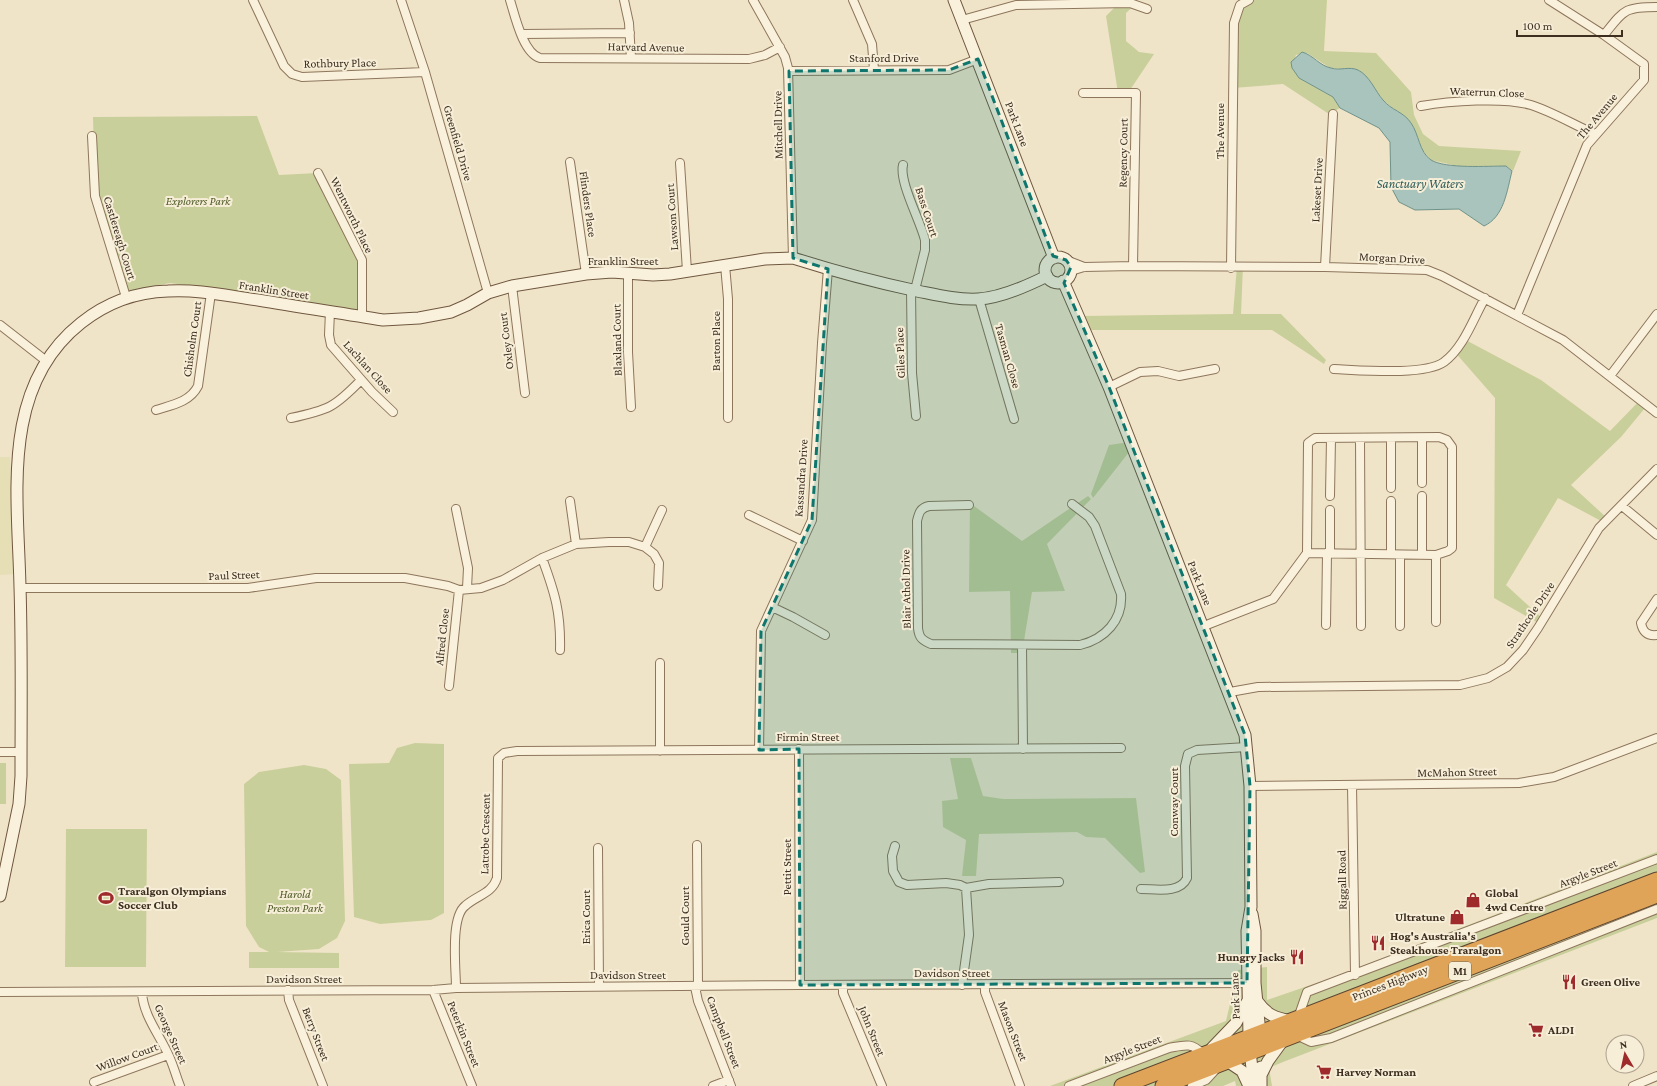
<svg xmlns="http://www.w3.org/2000/svg" width="1657" height="1086" viewBox="0 0 1657 1086" font-family="'Crimson Pro',serif">
  <style>
    .farmland { fill: #e6deb5 }
    .green { fill: #c9cf9b }
    .water { fill: #a9c4bc; stroke: #6f938a }
    .lines { fill: none; stroke-linecap: round; stroke-linejoin: round }
    .street-casing { stroke: #8d765c; stroke-width: 10 }
    .secondary-casing { stroke: #6f573f; stroke-width: 13 }
    .highway-casing { stroke: #5b4430; stroke-width: 17 }
    .street { stroke: #faf1dc; stroke-width: 8 }
    .secondary { stroke: #faf1dc; stroke-width: 11 }
    .highway { stroke: #e0a458; stroke-width: 15 }
    .marked { fill: #0f766e; fill-opacity: 0.2; stroke: #0f766e; stroke-width: 3; stroke-dasharray: 8 5; stroke-linejoin: round }
    .labels { text-anchor: middle; dominant-baseline: central; stroke-width: 4; stroke-linejoin: round; paint-order: stroke }
    .shield { fill: #f7eed8; stroke: #756857; stroke-width: 1 }
    .shield-label { font-size: 11px; font-weight: bold; fill: #3d2e20 }
    .street-label { font-size: 12px; fill: #3d2e20; stroke: #f7eed8 }
    .park-label { font-size: 12px; font-style: italic; fill: #4d5a26; stroke: #f7eed8 }
    .poi-label { font-size: 12px; font-weight: bold; fill: #3d2e20; stroke: #f7eed8; text-anchor: start }
    .water-label { font-size: 13px; font-style: italic; fill: #2f5d5a; stroke: #f7eed8 }
  </style>
  <rect width="100%" height="100%" fill="#f0e4c8"/>
  <!-- farmland -->
  <path class="farmland" d="M0 457H10L15 574 0 575Z"/>
  <!-- green -->
  <path class="green" d="M1249 0H1327L1324 51 1376 53 1411 92 1414 115 1423 134 1439 146 1521 151 1513 171 1506 166H1457L1431 160 1422 150 1411 123 1384 101 1359 70 1330 68 1307 53 1296 55 1292 68 1299 78 1333 97 1340 108 1329 114 1283 84 1233 88 1234 23 1240 5Z
    M1119 3H1137L1126 13V41L1139 52 1154 54 1128 93H1118L1106 16Z
    M257 116 279 175 317 173 362 260 367 311 170 283 128 291 95 196 93 117Z
    M1237 266H1243L1241 314H1281L1326 360 1324 364 1272 330H1088L1082 316 1233 314Z
    M1460 337 1541 380 1610 431 1643 397 1650 402 1621 437 1571 485 1607 518 1603 522 1558 498 1506 585 1543 619 1540 624 1494 598 1495 398 1453 350Z
    M1130 442 1133 447 1093 498 1091 494 1109 445Z
    M1088 496 1091 499 1047 544 1065 591 1032 592 1022 653H1011L1010 591 969 592 970 503 1022 541Z
    M415 743 444 744V913L431 920 380 924 354 917 349 764 389 763 397 748Z
    M950 758H971L983 796 1003 799 1136 798 1145 872 1140 873 1105 838 1086 837 1077 832 979 834 976 876H962L966 840 943 827 942 801 958 799Z
    M0 763H6V804H0Z
    M304 765 326 769 341 780 345 921 337 938 319 949 277 952 339 953V968H249V952H269L259 947 246 926 244 784 259 772Z
    M66 829H147L146 967H65Z
    M1657 852V918L1283 1062 1269 1068 1272 1086H1236L1235 1081 1223 1086H1050L1226 1021 1238 970 1267 967V1000L1334 977Z"/>
  <!-- water -->
  <path class="water" d="M1302 52C1313 55 1320 66 1331 68 1340 71 1349 66 1358 70 1370 76 1375 91 1383 100 1391 110 1404 112 1411 123 1419 134 1419 152 1431 160 1446 169 1488 166 1506 166L1512 171C1507 191 1504 217 1484 226L1459 209 1415 210 1399 202 1391 187 1390 142 1379 128 1340 108 1333 97 1299 78 1292 68 1291 62Z"/>
  <g class="lines">
    <!-- street casing -->
    <g class="street-casing">
      <path id="street" d="M253 0 284 66 292 74 302 77 425 72
        M401 0 425 72 488 293
        M510 0C515 16 523 53 540 58L749 59 765 55 780 47
        M624 0 629 23 631 58
        M753 0 785 57 788 68 793 258
        M853 0 872 44 874 70
        M962 20 1016 5 1130 3 1147 9
        M522 34 630 33
        M1604 35C1624 10 1624 7 1657 7
        M789 71 949 70 978 59
        M1083 93H1136L1133 266
        M1421 106C1449 101 1504 97 1531 105 1553 112 1574 125 1595 134
        M92 136 95 196 126 297
        M570 162 586 274
        M680 163 687 271
        M903 165C899 182 920 220 925 240V250L915 290
        M318 173 362 260V316
        M1066 260 1084 267
        M725 265 728 299V418
        M1325 267 1333 114
        M1231 268 1234 23 1240 5 1249 0
        M1071 271 1084 267 1133 266 1325 267 1427 270 1442 276 1563 340 1657 413
        M628 273V352L631 407
        M512 286 525 393
        M911 289 912 373 916 416
        M979 299 1014 419
        M330 311 329 335 331 345 372 392 393 412
        M1517 315 1587 145 1644 80V64L1604 35 1549 0
        M0 325 45 360
        M1334 369C1360 370 1424 376 1444 362 1464 347 1473 319 1485 298
        M1610 376 1657 314
        M1109 387 1140 372 1158 371 1179 376 1215 369
        M156 410C172 405 190 402 198 386L211 293
        M291 418C328 410 334 408 361 380
        M1360 438 1361 626
        M1422 483V439
        M1391 488V438
        M1330 496 1331 438
        M570 501 576 544
        M969 505 929 506C920 508 919 513 917 521L918 628C919 638 922 640 931 644L1080 645C1105 639 1123 620 1121 594L1095 526 1089 517 1072 504
        M1622 506 1657 535
        M456 509 468 568 467 588
        M749 515 803 541
        M645 547 662 510
        M1307 553 1308 443 1315 438 1439 437 1447 440 1452 447V548L1448 551 1436 555
        M1330 553V510
        M1391 553V501
        M1422 554V496
        M542 558C555 593 561 613 560 650
        M20 588H248L316 578H405L448 586 459 590 481 588 503 580 542 558 576 544 609 542H629L645 547 654 554 659 563 658 586
        M1657 599 1641 623C1643 633 1648 636 1657 635
        M772 607 793 617 825 635
        M1326 625 1327 553
        M1204 626 1273 599 1307 553 1436 555V622
        M1400 626V555
        M1022 645 1023 749
        M660 663V751
        M449 686 459 590
        M1230 692 1258 687 1460 685 1488 678 1507 667 1523 650 1538 628 1599 528 1657 469
        M799 749 800 985
        M759 750 761 631 812 520 822 343 828 269
        M0 752H21
        M1352 785 1355 975
        M1250 786 1519 783 1554 777 1657 738
        M697 845 698 987
        M895 846 892 856 893 871 899 882 907 885 946 883 960 885 966 888 989 884 1059 882
        M598 848 599 986
        M1141 889C1156 889 1180 894 1187 878L1185 766 1188 754 1197 750 1247 747
        M843 985V993L882 1086
        M962 985 969 935 966 888
        M985 985V992L1020 1086
        M695 987 698 1001 731 1086
        M456 988C456 969 450 918 465 906 477 895 492 894 497 878L498 758 504 753 517 751 1121 748
        M288 990 289 1000 323 1086
        M433 990 472 1086
        M0 992 433 990 456 988 800 985 1253 983
        M142 992C143 1015 159 1034 168 1054 173 1064 176 1076 180 1086
        M1298 1018 1307 992 1657 859
        M1296 1035 1311 1042 1331 1038 1657 909
        M94 1082 168 1055
        M713 1086 729 1080
        M1069 1086 1169 1048C1185 1045 1191 1042 1203 1054
        M1192 1086 1206 1080 1217 1068
        M1633 1086 1657 1076"/>
    </g>
    <!-- secondary casing -->
    <g class="secondary-casing">
      <path id="secondary" d="M954 0 1054 258
        M1045 270a13 13 0 1 1 26 0a13 13 0 1 1-26 0Z
        M1063 281 1109 387 1245 735 1250 786 1251 907 1247 931 1249 1036
        M0 896 19 804 21 776C21 713 22 650 20 587 18 495 0 387 81 323 106 303 135 292 168 291 198 289 228 296 258 300 299 307 341 313 383 320L419 318 451 312 467 305 488 293 512 286 586 274 612 272 653 275 670 274 765 259 793 258C834 271 875 282 917 291 937 295 957 300 978 299 1001 298 1027 286 1047 276
        M1252 914 1255 931V983L1260 1033
        M1257 1001C1267 1015 1275 1018 1292 1021
        M1212 1048 1236 1023 1247 1002
        M1250 1051 1254 1086
        M1227 1061 1242 1071 1249 1086
        M1261 1075 1268 1061 1284 1039
        M1261 1086V1067"/>
    </g>
    <!-- highway casing -->
    <g class="highway-casing">
      <path id="highway" d="M1122 1086 1657 880
        M1163 1086 1657 895"/>
    </g>
    <!-- street -->
    <use href="#street" class="street"/>
    <!-- secondary -->
    <use href="#secondary" class="secondary"/>
    <!-- highway -->
    <use href="#highway" class="highway"/>
  </g>
  <!-- marked area -->
  <path class="marked" d="M978 59 1053 256 1066 260 1071 267 1064 283 1109 387 1245 735 1250 786 1247 983 800 985 799 749 759 750 761 631 812 520 828 269 793 258 789 71 949 70Z"/>
  <!-- icons -->
  <defs>
    <g id="stadium-bare" transform="scale(1.2)"><path d="M0-5a6.5 5 0 1 0 0 10a6.5 5 0 1 0 0-10ZM-3.5-1.8h7v3.6h-7Z" fill="#9e2a2b" stroke="#f7eed8" stroke-width="2.5" paint-order="stroke"/></g>
    <g id="shop-bare" transform="scale(1.2)"><path d="M-5-2.5h2.3a2.7 3.5 0 0 1 5.4 0H5L5.5 6h-11ZM-1.5-2.5h3a1.5 2.3 0 0 0-3 0Z" fill="#9e2a2b" stroke="#f7eed8" stroke-width="2.5" paint-order="stroke"/></g>
    <g id="restaurant-bare" transform="scale(1.2)"><path d="M-5-6h1v4h1v-4h1v4h1v-4h1v5L-1.5 .5V6h-2V.5L-5-1ZM5-6V6H3V1.5H1.5Q1.5-4 5-6Z" fill="#9e2a2b" stroke="#f7eed8" stroke-width="2.5" paint-order="stroke"/></g>
    <g id="supermarket-bare" transform="scale(1.2)"><path d="M-6-5.5h2.5l.6 2H6L4.5 2H-2.5L-4.4-4H-6ZM-1.5 3.2a1.3 1.3 0 1 0 .1 0ZM3 3.2a1.3 1.3 0 1 0 .1 0Z" fill="#9e2a2b" stroke="#f7eed8" stroke-width="2.5" paint-order="stroke"/></g>
  </defs>
  <g fill-rule="evenodd">
    <use href="#stadium-bare" x="106" y="898"/>
    <use href="#shop-bare" x="1473" y="900"/>
    <use href="#shop-bare" x="1457" y="917"/>
    <use href="#restaurant-bare" x="1378" y="943"/>
    <use href="#restaurant-bare" x="1297" y="957"/>
    <use href="#restaurant-bare" x="1569" y="982"/>
    <use href="#supermarket-bare" x="1536" y="1030"/>
    <use href="#supermarket-bare" x="1324" y="1072"/>
  </g>
  <g class="labels">
    <!-- shield labels -->
    <rect class="shield" x="1449" y="962" width="22" height="18" rx="3"/>
    <g class="shield-label">
      <text x="1460" y="971">M1</text>
    </g>
    <!-- street labels -->
    <g class="street-label">
      <text transform="translate(646 47) rotate(1)">Harvard Avenue</text>
      <text x="884" y="58">Stanford Drive</text>
      <text transform="translate(340 63) rotate(-1)">Rothbury Place</text>
      <text transform="translate(1487 92) rotate(2)">Waterrun Close</text>
      <text transform="translate(1597 116) rotate(-50)">The Avenue</text>
      <text transform="translate(1017 124) rotate(69)">Park Lane</text>
      <text transform="translate(778 125) rotate(-91)">Mitchell Drive</text>
      <text transform="translate(1220 131) rotate(-90)">The Avenue</text>
      <text transform="translate(458 143) rotate(74)">Greenfield Drive</text>
      <text transform="translate(1123 153) rotate(-89)">Regency Court</text>
      <text transform="translate(1317 190) rotate(-87)">Lakeset Drive</text>
      <text transform="translate(588 204) rotate(82)">Flinders Place</text>
      <text transform="translate(927 212) rotate(72)">Bass Court</text>
      <text transform="translate(352 215) rotate(64)">Wentworth Place</text>
      <text transform="translate(672 217) rotate(-94)">Lawson Court</text>
      <text transform="translate(120 238) rotate(73)">Castlereagh Court</text>
      <text transform="translate(1392 258) rotate(3)">Morgan Drive</text>
      <text x="623" y="261">Franklin Street</text>
      <text transform="translate(274 290) rotate(9)">Franklin Street</text>
      <text transform="translate(192 339) rotate(-82)">Chisholm Court</text>
      <text transform="translate(617 340) rotate(-91)">Blaxland Court</text>
      <text transform="translate(506 341) rotate(-97)">Oxley Court</text>
      <text transform="translate(716 341) rotate(-90)">Barton Place</text>
      <text transform="translate(900 353) rotate(-92)">Giles Place</text>
      <text transform="translate(1008 356) rotate(74)">Tasman Close</text>
      <text transform="translate(368 367) rotate(48)">Lachlan Close</text>
      <text transform="translate(801 478) rotate(-86)">Kassandra Drive</text>
      <text transform="translate(234 575) rotate(-2)">Paul Street</text>
      <text transform="translate(1200 583) rotate(68)">Park Lane</text>
      <text transform="translate(906 589) rotate(-91)">Blair Athol Drive</text>
      <text transform="translate(1530 615) rotate(-56)">Strathcole Drive</text>
      <text transform="translate(442 637) rotate(-84)">Alfred Close</text>
      <text x="808" y="737">Firmin Street</text>
      <text transform="translate(1457 772) rotate(-1)">McMahon Street</text>
      <text transform="translate(1174 802) rotate(-90)">Conway Court</text>
      <text transform="translate(485 834) rotate(-89)">Latrobe Crescent</text>
      <text transform="translate(787 867) rotate(-90)">Pettit Street</text>
      <text transform="translate(1588 873) rotate(-21)">Argyle Street</text>
      <text transform="translate(1342 880) rotate(-91)">Riggall Road</text>
      <text transform="translate(685 916) rotate(-90)">Gould Court</text>
      <text transform="translate(586 917) rotate(-90)">Erica Court</text>
      <text x="952" y="973">Davidson Street</text>
      <text x="628" y="975">Davidson Street</text>
      <text x="304" y="979">Davidson Street</text>
      <text transform="translate(1390 983) rotate(-21)">Princes Highway</text>
      <text transform="translate(1235 996) rotate(-92)">Park Lane</text>
      <text transform="translate(872 1031) rotate(68)">John Street</text>
      <text transform="translate(1013 1031) rotate(69)">Mason Street</text>
      <text transform="translate(724 1032) rotate(69)">Campbell Street</text>
      <text transform="translate(171 1034) rotate(66)">George Street</text>
      <text transform="translate(316 1034) rotate(69)">Berry Street</text>
      <text transform="translate(464 1034) rotate(68)">Peterkin Street</text>
      <text transform="translate(1132 1049) rotate(-21)">Argyle Street</text>
      <text transform="translate(127 1057) rotate(-20)">Willow Court</text>
    </g>
    <!-- park labels -->
    <g class="park-label">
      <text x="198" y="201">Explorers Park</text>
      <text x="295" y="894">Harold<tspan x="295" dy="14">Preston Park</tspan></text>
    </g>
    <!-- poi labels -->
    <g class="poi-label">
      <text x="118" y="891">Traralgon Olympians<tspan x="118" dy="14">Soccer Club</tspan></text>
      <text x="1485" y="893">Global<tspan x="1485" dy="14">4wd Centre</tspan></text>
      <text x="1445" y="917" text-anchor="end">Ultratune</text>
      <text x="1390" y="936">Hog's Australia's<tspan x="1390" dy="14">Steakhouse Traralgon</tspan></text>
      <text x="1285" y="957" text-anchor="end">Hungry Jacks</text>
      <text x="1581" y="982">Green Olive</text>
      <text x="1548" y="1030">ALDI</text>
      <text x="1336" y="1072">Harvey Norman</text>
    </g>
    <!-- water labels -->
    <g class="water-label">
      <text x="1420" y="183">Sanctuary Waters</text>
    </g>
  </g>
  <!-- north arrow -->
  <g transform="translate(1625 1054) rotate(351)"><circle r="19" fill="#f7eed8" stroke="#ada18e"/>
  <path d="M0-3L7 15L0 10L-7 15Z" fill="#9e2a2b"/>
  <text y="-6" font-size="11" font-weight="bold" text-anchor="middle" fill="#3d2e20">N</text>
  </g>
  <!-- scale -->
  <path d="M1517 30v6h105v-6" fill="none" stroke="#3d2e20" stroke-width="2"/>
  <text x="1523" y="30" font-size="12" fill="#3d2e20" stroke="#f7eed8" stroke-width="3" paint-order="stroke">100 m</text>
</svg>
